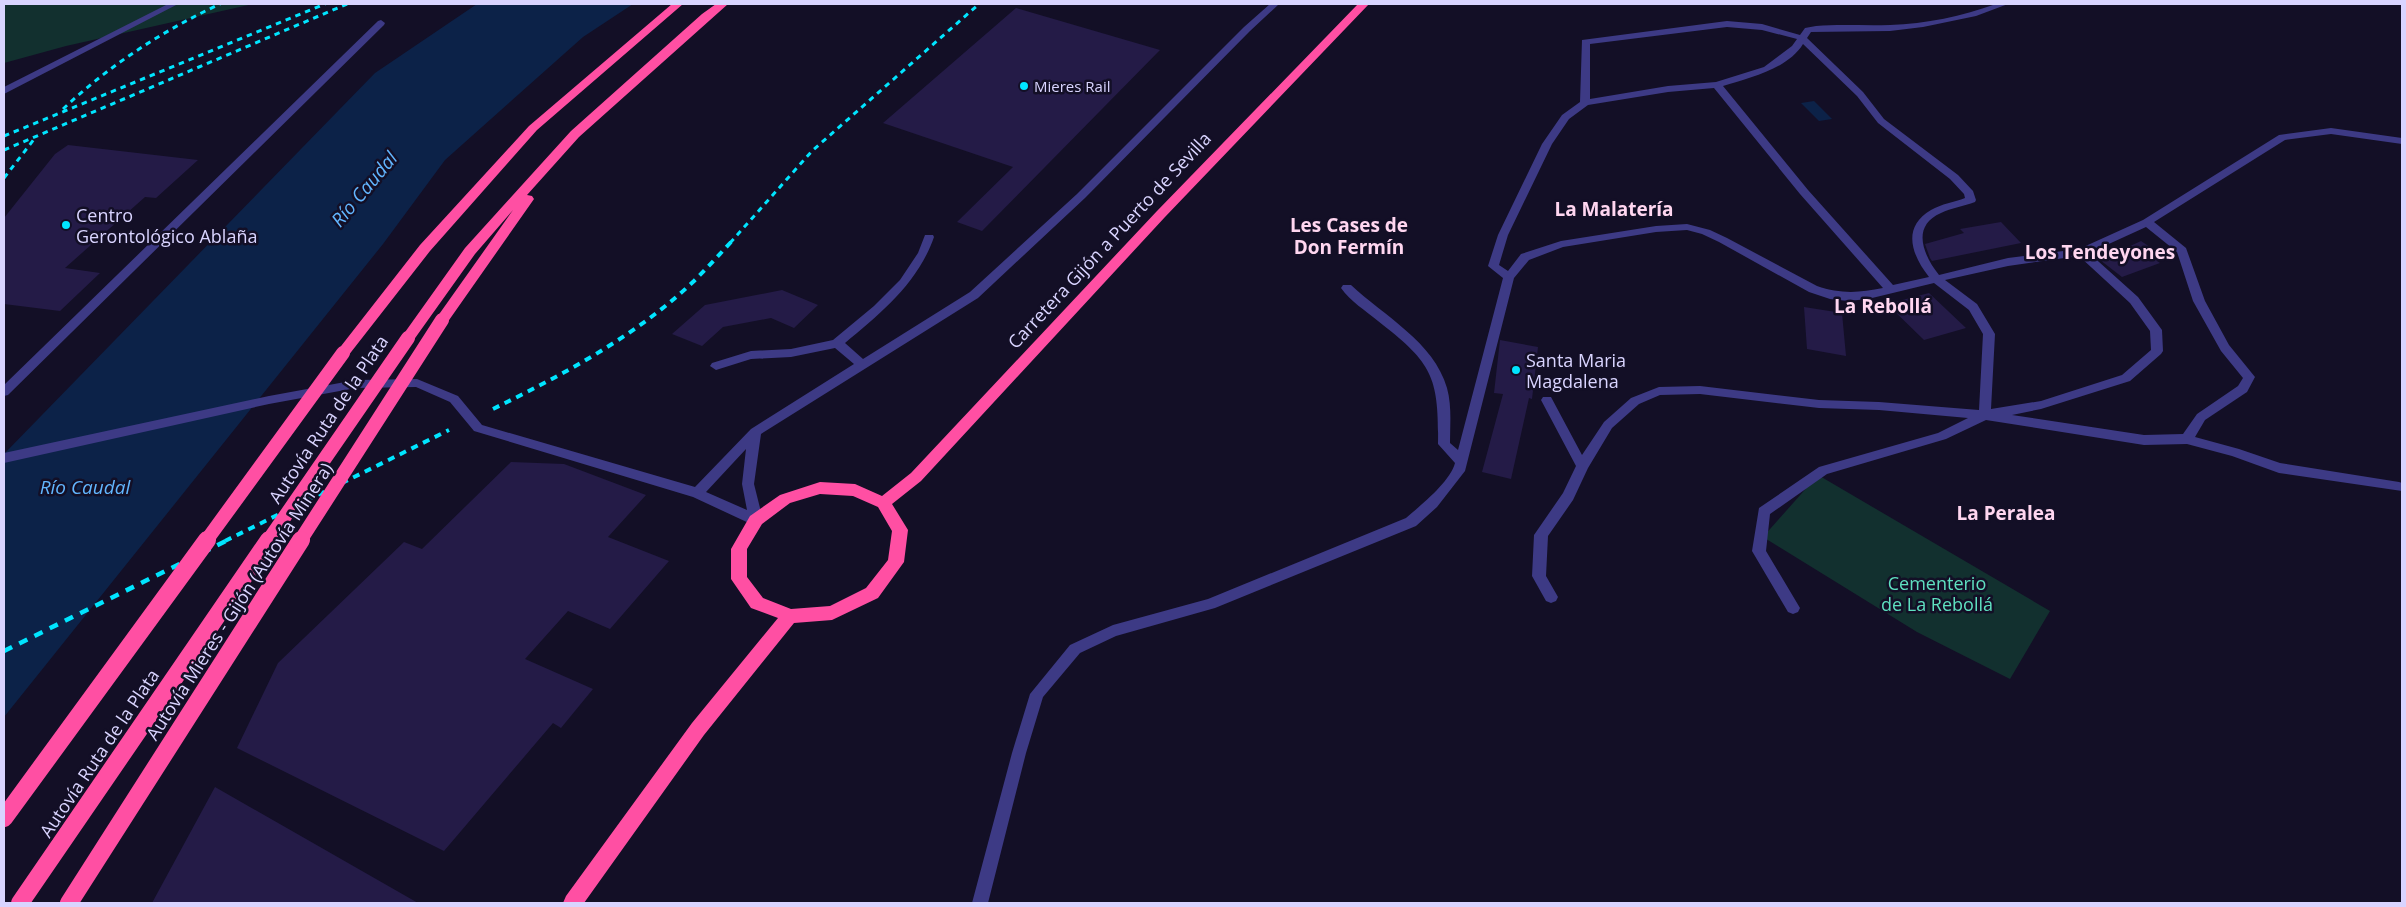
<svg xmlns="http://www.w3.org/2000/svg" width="2406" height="907" viewBox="0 0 2406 907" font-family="'Open Sans',sans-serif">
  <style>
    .green { fill: #12302f }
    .water { fill: #0c2248 }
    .building { fill: #241b47 }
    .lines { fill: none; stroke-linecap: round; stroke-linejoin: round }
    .minor { fill: #3d3a85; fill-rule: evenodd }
    .highway { fill: #ff4fa3; fill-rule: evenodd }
    .rail-far2 { stroke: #00e5ff; stroke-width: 3; stroke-dasharray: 5.5 5; stroke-linecap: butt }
    .rail-far1 { stroke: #00e5ff; stroke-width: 4; stroke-dasharray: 7 6; stroke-linecap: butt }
    .rail { stroke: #00e5ff; stroke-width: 4.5; stroke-dasharray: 9 8; stroke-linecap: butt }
    .highway-bridge-far1 { stroke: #ff4fa3; stroke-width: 14 }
    .highway-bridge { stroke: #ff4fa3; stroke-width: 18 }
    .poi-dot { fill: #00e5ff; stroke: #130f26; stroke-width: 2 }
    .labels { text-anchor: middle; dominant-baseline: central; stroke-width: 5; stroke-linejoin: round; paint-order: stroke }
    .far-poi-label { font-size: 15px; fill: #d9d4ff; stroke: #130f26; text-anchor: start }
    .poi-label { font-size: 18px; fill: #d9d4ff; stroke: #130f26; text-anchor: start }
    .street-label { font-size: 18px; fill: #d9d4ff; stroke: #130f26 }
    .park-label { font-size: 18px; fill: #5fe0c0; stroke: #130f26 }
    .water-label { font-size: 19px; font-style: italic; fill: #62b6ff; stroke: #130f26 }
    .neighbourhood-label { font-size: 19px; font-weight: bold; fill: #ffd6f0; stroke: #130f26 }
  </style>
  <rect width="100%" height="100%" fill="#130f26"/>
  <!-- green -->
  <path class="green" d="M4 4H253L66 46 4 63Z
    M1818 475 2050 611 2010 679 1917 632 1763 537Z"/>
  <!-- water -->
  <path class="water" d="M477 4H633L583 37 445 160 383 244 4 717V454L375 73Z
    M1814 101 1832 119 1819 121 1801 103Z"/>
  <!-- building -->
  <path class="building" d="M1016 8 1160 50 982 231 957 222 1013 167 883 123Z
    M68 145 198 160 156 198 145 197 65 268 100 273 60 311 4 304V218L55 154Z
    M2001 222 2021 243 1932 261 1930 258 1925 244 1964 233 1960 229Z
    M2141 241 2165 257 2157 261 2160 263 2122 277 2100 260Z
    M782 290 818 305 794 328 771 318 723 327 702 346 672 334 705 305Z
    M1929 293 1966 328 1924 340 1887 304Z
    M1804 307 1842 313 1846 356 1807 349Z
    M1500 340 1538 347 1532 399 1529 398 1511 479 1482 472 1503 394 1494 393Z
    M511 462 564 464 646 495 608 537 669 561 610 629 568 611 525 659 593 689 561 728 553 723 444 851 237 748 278 663 404 542 422 549Z
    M215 787 418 903H152Z"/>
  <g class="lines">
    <!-- minor -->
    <path class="minor" d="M168 4H178L4 94V87Z
      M1270 4H1279L1250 31 1085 198 978 298 761 434 754 484 763 520 761 524H751L693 497 474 431 450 402 416 387 356 388 269 404 4 463V453L269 396 356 380 417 379 458 396 482 425 695 487 751 429 854 364 835 348 791 357 751 359 716 370 710 366 712 363 751 351 791 349 833 340 874 306 900 280 918 253 925 235H933L934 237C918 283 881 313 845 343L863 359 970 292 1077 194 1244 27ZM746 449 742 484 747 510 706 492Z
      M1996 4H2008L1976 16 1923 27 1890 31 1811 32 1807 38 1863 92 1884 119 1958 175 1973 191 1976 200 1975 202C1964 206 1951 208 1941 213 1911 226 1923 255 1939 275L2008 258 2079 249 2143 220 2279 135 2331 128 2402 138V144L2331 134 2285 140 2154 222 2186 248 2205 301 2229 345 2255 377 2247 392 2205 420 2195 437 2239 449 2280 463 2399 482 2402 483V491L2279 473 2232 456 2187 444 2144 445 1986 420 1946 439 1827 474 1770 514 1766 551 1800 608 1798 612 1793 614 1788 612 1752 551 1759 508 1819 467 1938 433 1968 418 1879 410 1819 408 1700 394 1660 395 1639 404 1612 428 1588 468 1573 500 1548 536 1546 576 1558 597 1556 601 1551 603 1546 601 1532 576 1534 535 1563 493 1576 466 1541 400 1543 397H1551L1582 455 1604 422 1631 398 1659 387 1700 386 1819 400 1879 402 1979 410 1983 334 1969 310 1934 283 1868 299 1848 301 1830 299 1809 292 1719 242 1702 234 1687 230 1656 232 1563 247 1529 260 1514 278 1465 471 1437 507 1416 526 1215 608 1116 636 1080 653 1043 697 1026 753 988 903H972L1012 753 1030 694 1070 645 1113 625 1208 599 1406 518C1421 505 1450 482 1455 463L1438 444C1439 376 1432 363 1378 321 1366 311 1350 301 1341 288L1343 285H1351C1384 316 1434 342 1447 388 1452 406 1450 425 1450 443L1458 450 1503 278 1488 266 1498 235 1542 144 1562 115 1580 102 1582 40 1727 21 1762 24 1800 35 1805 28 1816 26C1841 24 1865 26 1890 25 1926 24 1962 16 1996 4ZM1727 27 1762 30 1797 39 1792 46 1764 67 1716 82 1668 86 1590 99V44ZM1803 44 1857 96 1878 123 1950 179 1964 194 1965 198C1955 202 1941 204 1931 210 1902 227 1911 254 1929 277L1893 285 1808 190 1723 86C1749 78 1788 69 1803 44ZM1714 88 1800 194 1883 288C1859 293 1840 294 1817 286L1727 238 1710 230 1687 224 1656 226 1561 241 1521 254 1508 271 1499 265 1508 235 1552 144 1569 119 1588 105 1668 92ZM2146 227 2177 252 2193 301 2221 351 2243 378 2238 386 2197 414 2183 434 2144 435 2012 415 2041 409 2130 381 2161 354 2163 351 2162 330 2138 297 2089 253ZM2079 256 2130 303 2150 331 2151 350 2122 375 2041 401 1991 409 1995 334 1977 304 1945 280 2008 266Z
      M381 20 385 23 384 25 8 395 4 396V385L378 21Z"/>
    <!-- highway -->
    <path class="highway" d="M672 4H683L537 130 430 251 348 356H338L336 353 338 350 420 245 529 126Z
      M716 4H728L579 137 527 195 532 196 534 199 447 323H437L435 320 513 210 475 254 413 341H403L401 338 403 335 465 248 571 131 702 14Z
      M1358 4H1369L1165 217 921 481 892 504 908 530 904 562 878 598 832 620 794 623 704 735 584 903H563L566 896 692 723 778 618 751 608 731 579V549L750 516 780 495 820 482 855 484 882 496 911 473 1157 211ZM820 494 853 496 878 507 892 531 888 560 866 588 830 606 791 609 763 598 747 577V549L762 524 790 503Z"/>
    <!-- rail-far2 -->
    <path class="rail-far2" d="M63 109C110 65 162 31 220 4
      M4 136 325 4
      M4 150 347 4
      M4 178 35 138
      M730 243 812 151 979 4"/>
    <!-- rail-far1 -->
    <path class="rail-far1" d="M493 409C564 374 636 336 694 281 707 268 719 255 731 242
      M225 541 449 430"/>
    <!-- rail -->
    <path class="rail" d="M4 651 228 540"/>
    <!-- highway-bridge-far1 -->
    <path class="highway-bridge-far1" d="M206 541 343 353
      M268 541 408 338
      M300 541 442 320"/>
    <!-- highway-bridge -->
    <path class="highway-bridge" d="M4 818 207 540
      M20 903 269 540
      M69 903 301 540"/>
  </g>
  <!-- markers -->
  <g class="poi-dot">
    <circle cx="1024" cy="86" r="5"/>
    <circle cx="66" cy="225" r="5"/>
    <circle cx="1516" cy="370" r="5"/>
  </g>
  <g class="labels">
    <!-- far-poi labels -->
    <g class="far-poi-label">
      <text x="1034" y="86">Mieres Rail</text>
    </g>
    <!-- poi labels -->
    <g class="poi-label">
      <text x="76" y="215">Centro<tspan x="76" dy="21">Gerontológico Ablaña</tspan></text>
      <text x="1526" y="360">Santa Maria<tspan x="1526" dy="21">Magdalena</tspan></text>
    </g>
    <!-- street labels -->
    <g class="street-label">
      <text transform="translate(1109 240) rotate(-47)">Carretera Gijón a Puerto de Sevilla</text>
      <text transform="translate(328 419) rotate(-56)">Autovía Ruta de la Plata</text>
      <text transform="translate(239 601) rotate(-57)">Autovía Mieres - Gijón (Autovía Minera)</text>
      <text transform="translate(99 753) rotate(-56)">Autovía Ruta de la Plata</text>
    </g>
    <!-- park labels -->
    <g class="park-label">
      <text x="1937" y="583">Cementerio<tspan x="1937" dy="21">de La Rebollá</tspan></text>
    </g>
    <!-- water labels -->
    <g class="water-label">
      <text transform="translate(364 189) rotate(-50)">Río Caudal</text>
      <text x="85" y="487">Río Caudal</text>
    </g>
    <!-- neighbourhood labels -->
    <g class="neighbourhood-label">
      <text x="1614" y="209">La Malatería</text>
      <text x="1349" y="225">Les Cases de<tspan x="1349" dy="22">Don Fermín</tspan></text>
      <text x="2100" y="252">Los Tendeyones</text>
      <text x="1883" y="306">La Rebollá</text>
      <text x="2006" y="513">La Peralea</text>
    </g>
  </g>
  <!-- border -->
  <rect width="2406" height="907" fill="none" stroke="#d9d4ff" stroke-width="10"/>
</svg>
